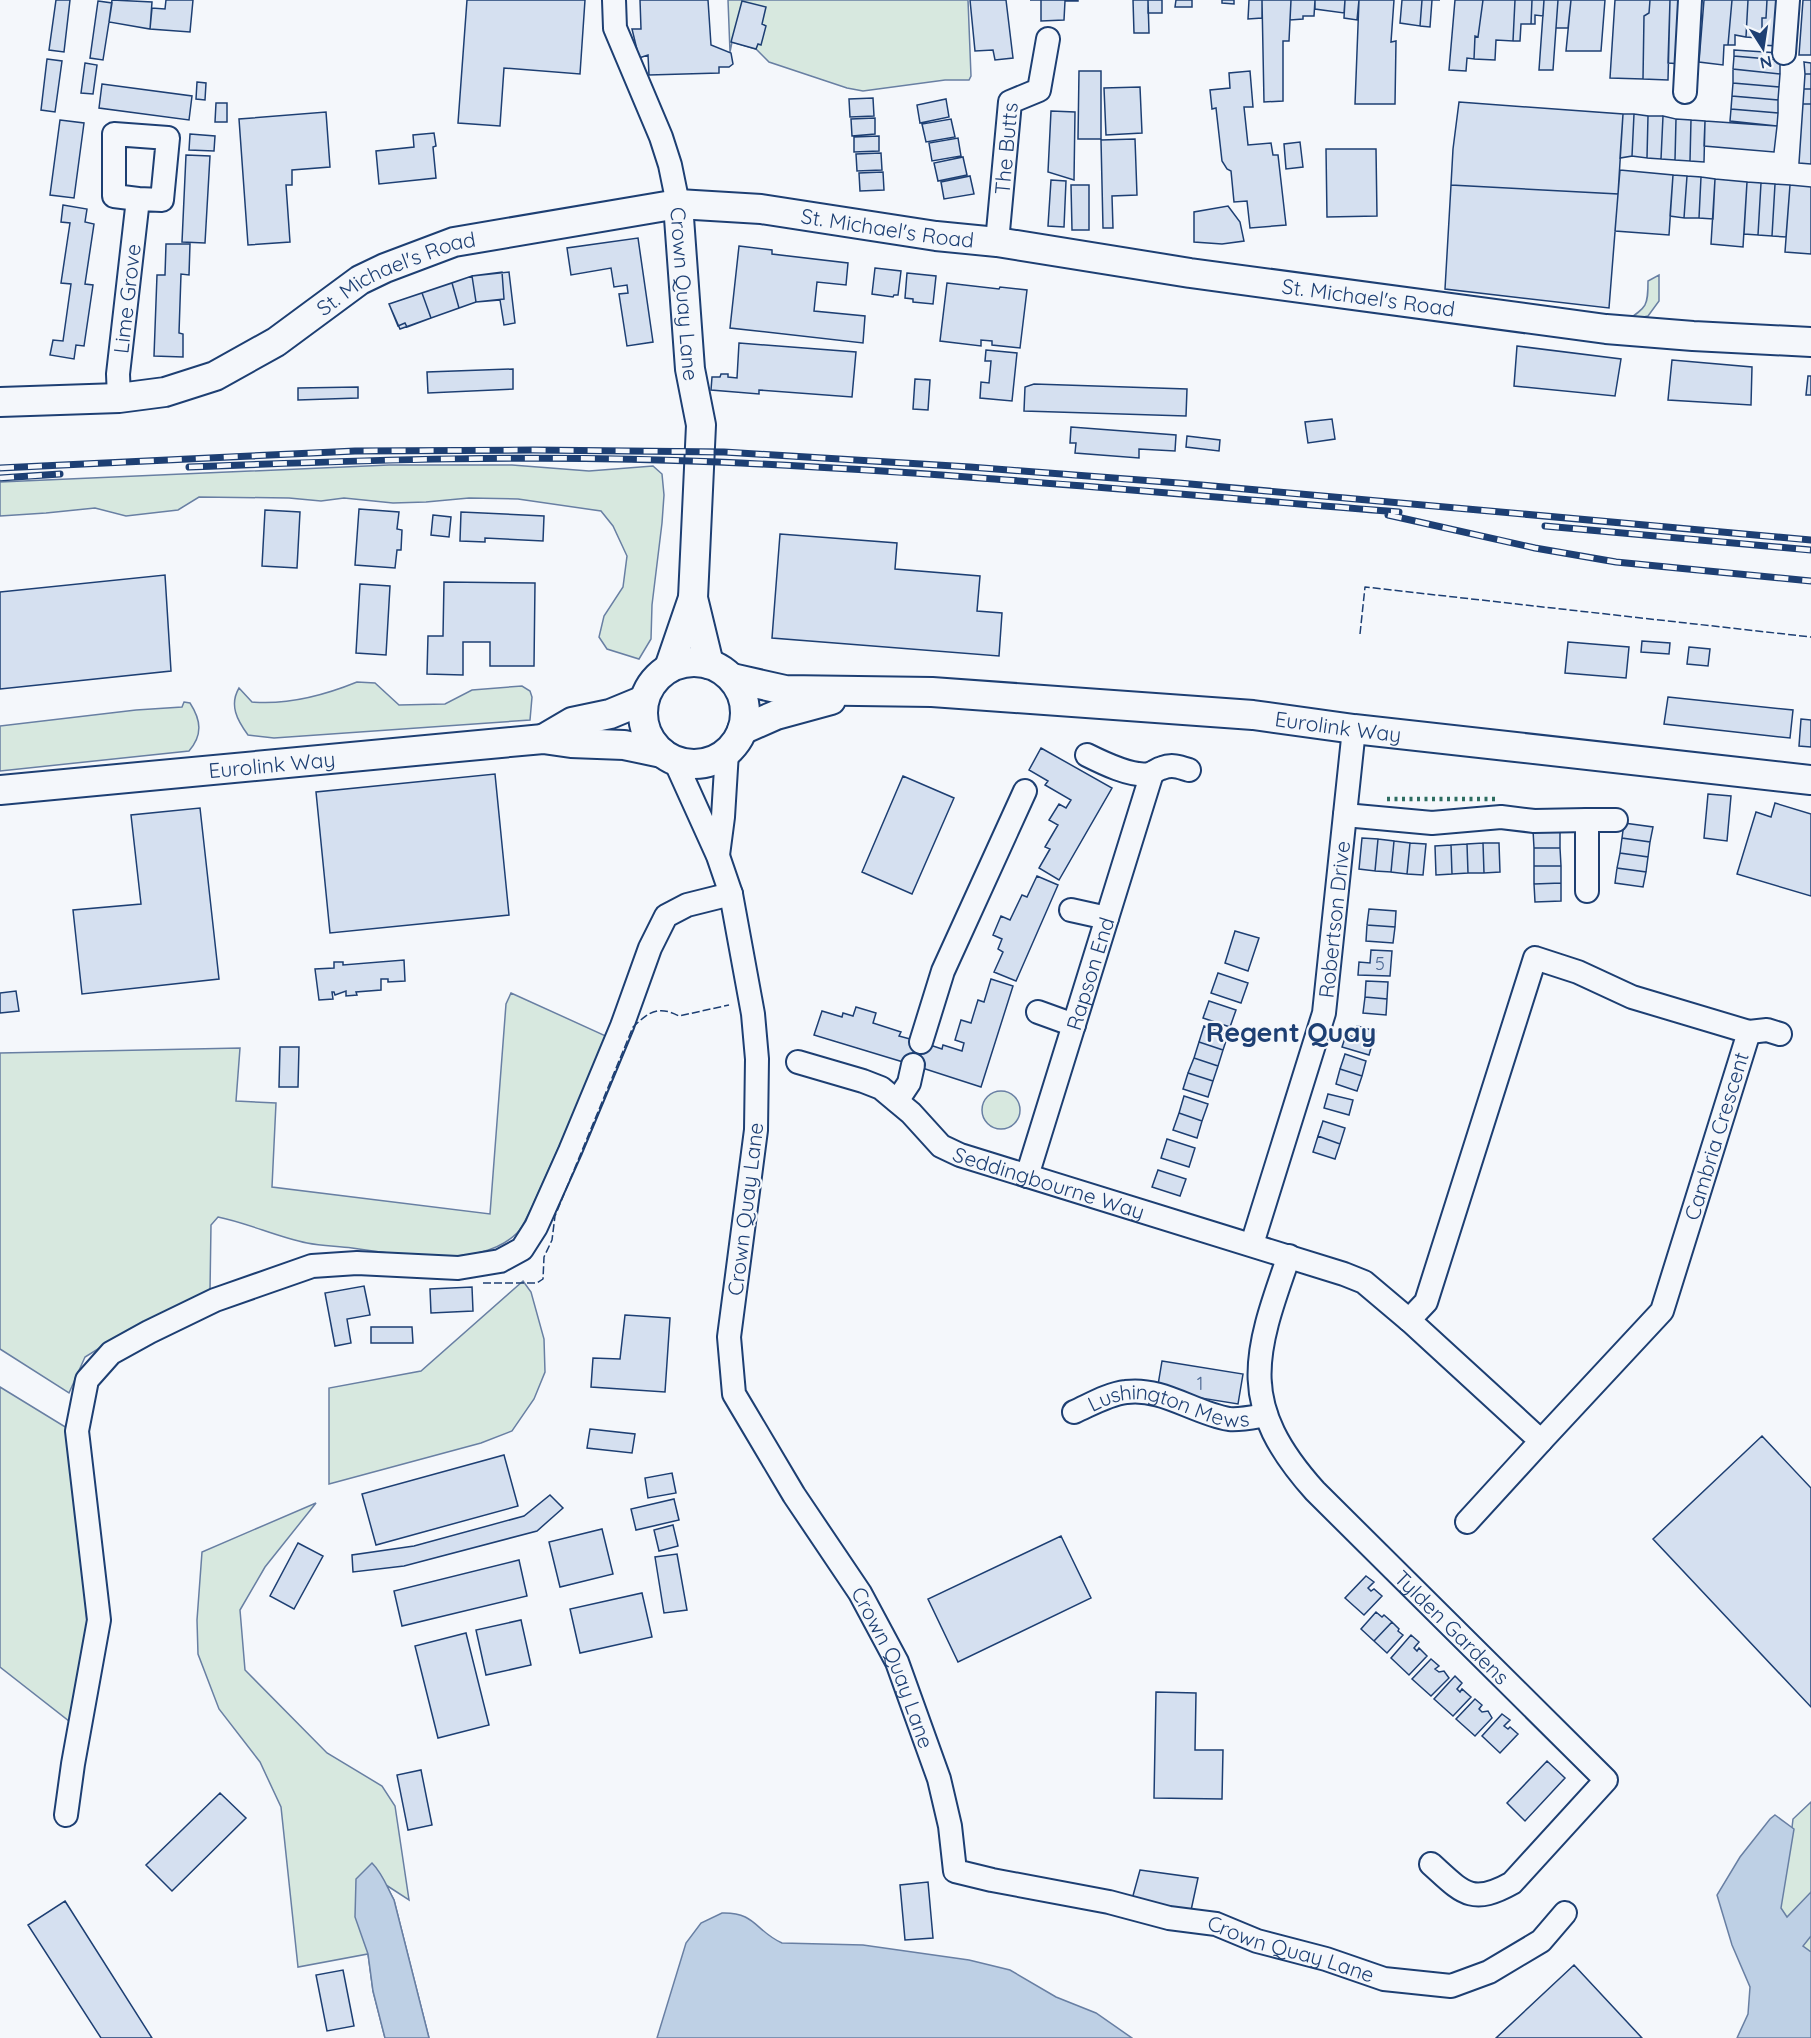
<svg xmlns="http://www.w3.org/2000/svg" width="1811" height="2038" viewBox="0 0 1811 2038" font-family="Quicksand,sans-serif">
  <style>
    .green { fill: #d7e8df; stroke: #687fa3; stroke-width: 1.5 }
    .water { fill: #bed0e5; stroke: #687fa3; stroke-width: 1.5 }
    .building { fill: #d5e0f0; stroke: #1d3f73; stroke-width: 1.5 }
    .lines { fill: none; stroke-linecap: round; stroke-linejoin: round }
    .minor-casing { stroke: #1d3f73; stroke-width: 26 }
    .major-casing { stroke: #1d3f73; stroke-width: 32 }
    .minor { stroke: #f4f7fb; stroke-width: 22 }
    .major { stroke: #f4f7fb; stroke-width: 28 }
    .rail-casing { stroke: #1d3f73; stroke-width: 7 }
    .rail { stroke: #f4f7fb; stroke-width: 4.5; stroke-dasharray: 14; stroke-linecap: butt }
    .hedge { stroke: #2c6c60; stroke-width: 4.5; stroke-dasharray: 3 4.5; stroke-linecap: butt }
    .fence { stroke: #1d3f73; stroke-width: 1.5; stroke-dasharray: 8 3; stroke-linecap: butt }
    .labels { text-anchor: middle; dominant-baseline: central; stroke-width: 4.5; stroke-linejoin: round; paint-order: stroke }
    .number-label { font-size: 18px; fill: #4b6792 }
    .street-label { font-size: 21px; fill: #1d3f73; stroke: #f4f7fb }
    .district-label { font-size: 27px; font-weight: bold; fill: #1d3f73; stroke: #f4f7fb }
  </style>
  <rect width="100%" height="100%" fill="#f4f7fb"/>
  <!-- green -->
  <path class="green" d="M728 0H968L971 76 969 80H945L863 91 847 88 769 62 756 49 732 42 730 52Z
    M1659 275V301L1648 316 1626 321C1647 307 1648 306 1648 281Z
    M389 465H512L589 471 653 466 662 474 664 495 662 523 652 605 651 639 639 659 607 649 599 637 604 616 623 587 627 556 613 526 601 511 518 499 469 498 426 502 393 503 344 498 321 501 289 498 199 497 178 510 126 516 95 508 46 513 0 516V482Z
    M357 682 375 683 399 705 445 704 472 690 522 686 530 691 532 697 530 720 274 738 248 735C237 720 229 705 239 688L252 702C287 705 325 695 357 682Z
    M184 702 190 703C201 720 203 735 189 751L0 771V726L136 710 182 707Z
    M511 993 608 1037 531 1209C527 1216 523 1227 517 1233 480 1270 399 1255 352 1248 337 1246 322 1246 307 1243 277 1237 248 1223 218 1217L211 1225 210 1291 179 1308 130 1329 85 1357 69 1393 0 1349V1053L240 1048 236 1101 276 1103 272 1187 490 1214 506 1004Z
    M982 1110a19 19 0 1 1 38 0a19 19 0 1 1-38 0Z
    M523 1281 531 1292 544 1339 545 1372 534 1399 512 1431 481 1443 329 1484V1388L421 1371Z
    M0 1387 67 1428 84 1549 87 1627 75 1707 69 1721 0 1667Z
    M316 1503 265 1567 240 1610 245 1670 327 1753 382 1786 395 1806 409 1900 386 1885 394 1900 429 2038H385L373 1991 368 1954 298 1967 281 1807 260 1762 219 1709 198 1654 197 1620 202 1552Z
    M1811 1802V1970L1766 1880 1791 1836 1793 1819Z"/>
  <!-- water -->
  <path class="water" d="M1775 1815 1794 1829 1781 1908 1787 1917 1811 1892V1936L1803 1946 1811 1952V2038H1737L1748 2014 1750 1987 1732 1945 1717 1895 1740 1857 1770 1819Z
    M372 1863C383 1874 387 1887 394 1900L429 2038H385L373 1991 368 1954 355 1917 356 1879Z
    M722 1913C756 1912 755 1931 782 1943L863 1945 969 1960 1010 1970 1056 1997 1096 2013 1132 2038H657L686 1943 701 1923Z"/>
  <!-- building -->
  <path class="building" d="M56 0H70L64 52 49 50Z
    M112 0 152 2 150 29 109 22Z
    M166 0H193L190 32 150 29 152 8 165 9Z
    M467 0H585L580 74 504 68 500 126 458 123Z
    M640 0H708L711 45 731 53 733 64 729 67H719V73L649 75 648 55 639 58 632 29H641Z
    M970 0H1006L1013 58 995 60 993 50 975 51Z
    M1030 0H1078V1H1065L1064 20 1041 21V0Z
    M1133 0H1148L1149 33H1134Z
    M1148 0H1162V13H1148Z
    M1176 0H1192V7H1175Z
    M1222 0H1234V4L1222 3Z
    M1249 0H1262V18L1248 19Z
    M1262 0H1291L1289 41H1283V101L1264 102Z
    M1291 0H1315L1314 16H1303V19L1290 20Z
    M1315 0H1345L1344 13 1315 9Z
    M1345 0H1359L1357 20 1344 18Z
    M1359 0H1394L1391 42 1396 41 1395 104H1355Z
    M1402 0H1422L1420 26 1400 23Z
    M1422 0H1440H1432L1430 27 1420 26Z
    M1455 0H1483L1478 37 1475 36 1474 59 1467 58 1466 71 1449 70Z
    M1483 0H1515L1513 41 1496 40 1495 60 1474 59 1475 36 1478 37Z
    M1515 0H1532L1531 24H1521L1520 41H1513Z
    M1532 0H1544L1543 16 1535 15V24H1531Z
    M1544 0H1558L1553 70H1539Z
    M1558 0H1571L1568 28H1556Z
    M1571 0H1605L1601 51H1566Z
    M1615 0H1650L1649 13 1644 16 1643 79 1610 78Z
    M1650 0H1670L1668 80 1643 79 1644 16 1649 13Z
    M1670 0H1688L1682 64 1668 63Z
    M1704 0H1732L1728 45H1724L1723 65 1699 62Z
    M1732 0H1748L1746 37 1735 35V45H1728Z
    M1748 0H1767L1766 18H1762V34H1759L1758 38 1746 37Z
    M1767 0H1781V46L1758 45 1759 34H1762V18H1766Z
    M1803 0H1811V55H1799Z
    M98 1 112 3 103 60 90 58Z
    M742 1 766 7 762 24 766 26 761 45 758 44 756 49 731 42Z
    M1734 50 1781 53 1780 60 1734 56Z
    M1734 56 1780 60V74L1733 69Z
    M47 59 62 61 55 112 41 110Z
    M1804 62 1811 63V74H1805Z
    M85 63 97 65 93 94 81 93Z
    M1733 69 1780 74 1779 87 1733 83Z
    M1079 71H1101V139H1078Z
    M1250 71 1253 107H1244L1248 145 1271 143 1273 155H1278L1286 225 1250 228 1247 201 1234 202 1231 171 1227 169 1222 161 1216 108 1212 109 1210 90 1230 88 1229 73Z
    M1805 74H1811V89H1804Z
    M197 82 206 83 205 100 196 99Z
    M1733 83 1779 87 1778 100 1732 96Z
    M102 84 192 96 189 120 99 108Z
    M1140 87 1142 133 1106 135 1104 88Z
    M1804 89H1811V104H1803Z
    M1732 96 1778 100V113L1731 109Z
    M873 98 874 116 850 117 849 99Z
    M946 99 949 117 920 123 917 105Z
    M1459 102 1623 114 1618 194 1451 185 1453 149Z
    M216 103H227V122H215Z
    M1803 104H1811V164L1799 163Z
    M1731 109 1778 113 1777 126 1730 121Z
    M1051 111 1075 112 1074 180 1048 172Z
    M326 112 330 167 292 170V185H286L290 242 248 245 239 119Z
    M1623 114H1634L1632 156 1620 158Z
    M1634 114 1648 116 1647 158 1632 156Z
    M1648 116H1663L1661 159 1647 158Z
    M1663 116 1676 119 1675 160 1661 159Z
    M875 118V134L852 136 851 119Z
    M951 119 955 137 926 142 922 124Z
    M1676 119 1691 120 1690 161 1675 160Z
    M60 120 84 123 74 198 50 195Z
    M1691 120 1705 121 1704 162 1690 161Z
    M1705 121 1777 126 1774 152 1704 146Z
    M434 133 436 146 433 147 436 178 379 184 376 151 414 147 413 135Z
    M190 134 215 136 214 151 189 150Z
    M879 136V151L854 152V137Z
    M958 138 961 156 932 161 929 143Z
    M1135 139 1137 195 1112 196 1113 228H1103L1101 140Z
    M1300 142 1303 167 1286 169 1284 144Z
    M1326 149H1376L1377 216 1327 217Z
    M881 153 882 170 857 171 856 154Z
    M186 155 210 156 205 243 182 242Z
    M963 157 967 175 938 181 934 163Z
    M1620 170 1673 175 1669 235 1615 231Z
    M883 172 884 190 860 191 859 173Z
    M1673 175 1687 176 1684 218 1670 216Z
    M970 176 974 194 944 199 941 182Z
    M1687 176 1701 177 1699 218H1684Z
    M1701 177 1715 179 1713 219 1699 218Z
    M1715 179 1747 182 1743 247 1711 244Z
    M1051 180 1066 181 1064 227 1048 226Z
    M1747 182 1761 183 1758 235 1744 234Z
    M1761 183 1775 184 1772 236 1758 235Z
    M1775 184 1790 185 1786 237 1772 236Z
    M1071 185H1089V230H1072Z
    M1451 185 1618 194 1609 308 1445 289Z
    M1790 185 1811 187V254L1785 252Z
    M63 205 87 209 85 222 94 224 85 284 93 285 84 346 76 345 74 359 50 355 53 340 63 341 71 284 61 283 70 223 61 222Z
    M1228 206 1240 222 1244 241 1222 244 1194 242V212Z
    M638 238 653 342 627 346 619 294 628 293 627 285 614 287 611 268 571 275 567 248Z
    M166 244H190L189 275 181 274 179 333 183 334V357L154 356 157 275H165Z
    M739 246 772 250V254L848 263 846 285 817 282 814 311 865 316 863 343 730 328Z
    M875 268 901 271 898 295H894L893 297 872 294Z
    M502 272 504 299 476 302 472 276Z
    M509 272 515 323 504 325 500 300 476 302 400 329 389 304 472 276Z
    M907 273 936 276 933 304 913 302V299L905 298Z
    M472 276 476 302 459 308 452 283Z
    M452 283 459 308 431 318 422 293Z
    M947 283 999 289 1000 287 1027 290 1020 348 992 345V341L981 340V346L940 341Z
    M422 293 431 318 407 327 405 323 398 326 389 304Z
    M739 343 856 352 852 397 759 390V394L711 390 712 377H720L721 374H728V377L737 378Z
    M1517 346 1621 359 1615 396 1514 386Z
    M986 350 1017 353 1012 401 980 398 981 382 989 383 991 361H985Z
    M1672 360 1752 367 1751 405 1668 400Z
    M513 369V389L428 393 427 372Z
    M1808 376H1811V395H1806Z
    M915 379 930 380 928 410 913 409Z
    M1034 384 1187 389 1186 416 1024 411 1025 387Z
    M358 387V398L298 400V388Z
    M1332 419 1335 439 1308 443 1305 422Z
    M1071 427 1176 435 1175 451 1139 449V458L1075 453 1076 443H1070Z
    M1187 436 1220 440 1219 451 1186 447Z
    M359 509 399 512 397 529 402 530 401 550H397L395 568 355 565Z
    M265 510 300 512 297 568 262 566Z
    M461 512 544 516 543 541 485 538V542L460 541Z
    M433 515 451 517 449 537 431 535Z
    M780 534 897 543 895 569 980 576 977 611 1002 613 999 656 772 638Z
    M165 575 171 671 0 689V592Z
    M444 582 535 583 534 666H490V642H463V675L427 674 428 636H443Z
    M360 584 390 586 386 655 356 653Z
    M1642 641 1670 643 1669 654 1641 652Z
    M1568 642 1629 647 1626 678 1565 673Z
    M1689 647 1710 649 1708 666 1687 664Z
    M1668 697 1793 710 1790 738 1664 724Z
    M1801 719 1811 720V747L1799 746Z
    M1041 748 1112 788 1059 880 1039 868 1050 849 1045 847 1058 825 1049 820 1059 804 1066 808 1071 800 1045 785 1048 781 1029 770Z
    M495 774 509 915 330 933 316 792Z
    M903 776 954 798 912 894 862 872Z
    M1708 794 1731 796 1727 841 1704 838Z
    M1775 803 1811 814V896L1737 874 1756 812 1771 817Z
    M200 808 219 979 82 994 73 910 141 904 131 815Z
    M1624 823 1653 827 1650 842 1622 838Z
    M1533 830H1560V848H1534Z
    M1362 838 1378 839 1375 871 1359 869Z
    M1622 838 1650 842 1648 857 1620 853Z
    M1378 839 1394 841 1391 872 1375 871Z
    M1394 841 1410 843 1407 874 1391 872Z
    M1410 843 1426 844 1423 875 1407 874Z
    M1483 843 1484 873H1468L1467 844Z
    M1483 843H1499L1500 872 1484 873Z
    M1467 844 1468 873 1452 874 1451 845Z
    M1451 845 1452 874 1436 875 1435 846Z
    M1534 848H1560L1561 866H1534Z
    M1620 853 1648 857 1646 872 1617 868Z
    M1534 866H1561V883L1534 884Z
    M1617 868 1646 872 1643 887 1615 883Z
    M1037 876 1058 885 1016 981 994 972 1003 952 998 949 1002 939 993 935 1001 916 1010 920 1022 895 1027 897Z
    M1561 883V901L1535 902 1534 884Z
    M1369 909 1396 911 1395 927 1367 925Z
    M1367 925 1395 927 1393 943 1366 941Z
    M1235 931 1259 938 1248 971 1225 963Z
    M1371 950 1392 951 1390 976 1358 975 1359 962 1370 963Z
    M404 960 405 981 388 982V979H381V990L356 992 357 995 346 996V991L335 995 334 992H332L333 999 319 1000 315 969 334 968V962H343V965Z
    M1218 973 1248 983 1241 1003 1211 993Z
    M991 979 1013 986 981 1087 913 1065 921 1042 942 1049 943 1045 962 1051 964 1043 955 1040 961 1020 971 1023 978 1000 984 1002Z
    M1366 981 1388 982 1387 999 1365 997Z
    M16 991 19 1011 0 1013V993Z
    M1365 997 1387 999 1386 1015 1363 1013Z
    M1209 1001 1236 1010 1230 1027 1203 1018Z
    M856 1007 876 1013 873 1023 901 1032 899 1036 921 1042 913 1065 814 1035 822 1011 842 1017 843 1013 853 1016Z
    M1204 1026 1228 1035 1223 1050 1199 1042Z
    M1357 1026 1376 1031 1369 1055 1342 1047 1346 1035 1354 1037Z
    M1199 1042 1223 1050 1218 1066 1194 1058Z
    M280 1047H299L298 1087H279Z
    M1345 1054 1366 1061 1362 1076 1340 1069Z
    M1194 1058 1218 1066 1213 1081 1188 1073Z
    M1340 1069 1362 1076 1357 1091 1336 1084Z
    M1188 1073 1213 1081 1208 1097 1183 1089Z
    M1328 1094 1353 1100 1349 1115 1324 1108Z
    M1184 1096 1208 1104 1202 1121 1179 1113Z
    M1179 1113 1202 1121 1197 1138 1173 1130Z
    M1323 1121 1345 1128 1340 1144 1318 1136Z
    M1318 1136 1340 1144 1335 1159 1313 1152Z
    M1167 1139 1195 1148 1189 1167 1161 1158Z
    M1158 1170 1186 1179 1180 1196 1152 1187Z
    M364 1286 370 1315 347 1319 351 1343 335 1346 325 1293Z
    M472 1287 473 1311 431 1313 430 1289Z
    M625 1315 670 1318 665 1392 591 1387 593 1358 620 1359Z
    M371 1327H412L413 1343H371Z
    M1162 1361 1243 1374 1238 1404 1157 1391Z
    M590 1429 635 1434 632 1453 587 1448Z
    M1762 1436 1811 1488V1707L1653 1539Z
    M504 1455 518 1506 376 1545 362 1494Z
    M672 1473 676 1493 648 1498 645 1478Z
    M550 1495 563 1508 537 1531 404 1566 353 1572 352 1555 414 1546 524 1516Z
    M674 1499 679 1520 636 1530 631 1509Z
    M673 1525 678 1546 659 1551 654 1530Z
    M602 1529 613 1574 560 1587 549 1542Z
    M1061 1536 1091 1598 958 1662 928 1599Z
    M298 1543 323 1556 294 1609 270 1596Z
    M677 1554 687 1610 664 1613 655 1557Z
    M519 1560 527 1596 402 1626 394 1591Z
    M1366 1576 1374 1582 1368 1588 1371 1591 1374 1589 1382 1596 1364 1615 1345 1598Z
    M642 1593 652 1637 580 1653 570 1609Z
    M1376 1612 1382 1617 1384 1615 1392 1622 1374 1641 1361 1629Z
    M521 1620 531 1665 486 1675 476 1630Z
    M1392 1622 1399 1629 1398 1631 1403 1635 1387 1653 1374 1641Z
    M466 1633 489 1725 438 1738 415 1646Z
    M1411 1635 1419 1642 1414 1648 1417 1651 1419 1648 1427 1656 1409 1675 1391 1658Z
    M1431 1659 1439 1666 1435 1669 1439 1672 1444 1671 1449 1678 1431 1696 1412 1679Z
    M1455 1676 1462 1683 1457 1689 1460 1692 1462 1689 1471 1697 1453 1716 1434 1699Z
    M1156 1692 1196 1693 1195 1750H1223L1222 1799 1154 1798Z
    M1475 1699 1482 1705 1479 1709 1482 1712 1488 1711 1492 1718 1475 1736 1456 1719Z
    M1502 1714 1510 1720 1504 1726 1508 1729 1510 1727 1518 1734 1500 1753 1482 1736Z
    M1547 1761 1565 1778 1525 1821 1507 1803Z
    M421 1770 432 1825 408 1830 397 1775Z
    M220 1793 246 1818 172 1891 146 1865Z
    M1140 1870 1198 1878 1190 1915 1131 1903Z
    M928 1882 933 1938 905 1940 900 1885Z
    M65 1901 152 2038H101L28 1925Z
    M1574 1965 1642 2038H1496Z
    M343 1970 354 2026 327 2031 316 1975Z"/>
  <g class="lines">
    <!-- minor casing -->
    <g class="minor-casing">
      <g id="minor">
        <path d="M614 0 615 28 661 137 670 165 678 204"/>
        <path d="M1784 53 1788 0"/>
        <path d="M1685 92 1690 0"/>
        <path id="s1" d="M997 242 1010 102 1039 90 1048 39"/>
        <path id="s2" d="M119 398 118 374 138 199 162 200 168 138 114 134V196L138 199"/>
        <path d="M1087 755C1103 763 1131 777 1149 774 1154 773 1157 769 1162 768 1172 764 1180 767 1189 770"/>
        <path id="s3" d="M675 761 718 856 731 894 753 1014 757 1059 756 1130 729 1337 734 1394 794 1495 860 1593 897 1662 939 1779 950 1826 955 1871 992 1880 1109 1902 1169 1918 1216 1924 1257 1941 1326 1959 1384 1979 1451 1986 1489 1972 1541 1941 1565 1913"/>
        <path d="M1345 815 1432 823 1501 817 1534 821 1587 820V891"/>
        <path d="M1587 820H1616"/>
        <path d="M718 855 723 817 727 752"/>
        <path d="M1071 910 1107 918"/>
        <path d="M1535 958 1578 972 1632 997 1749 1032 1662 1311 1541 1441 1409 1320 1426 1302Z"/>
        <path d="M1038 1012 1074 1025"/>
        <path d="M1749 1032 1767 1030 1780 1034"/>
        <path d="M921 1042 943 971 1025 791"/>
        <path id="s4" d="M798 1062 863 1081 881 1088 911 1113 941 1146 960 1155 1344 1274 1364 1282 1409 1320"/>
        <path d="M897 1101 909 1083 913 1065"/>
        <path id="s5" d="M1027 1176 1152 773"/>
        <path id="s6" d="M1252 1244 1324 1013 1354 729"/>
        <path id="s7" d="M1289 1256C1253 1357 1238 1405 1315 1491L1606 1780 1512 1883C1471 1906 1462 1892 1431 1864"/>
        <path id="s8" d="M1074 1412C1090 1405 1108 1394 1126 1392 1162 1387 1194 1413 1229 1419 1241 1420 1254 1417 1266 1415"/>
        <path d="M1467 1522 1541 1441"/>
        <path d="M66 1815 73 1764 99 1620 77 1431 87 1380 111 1353 149 1332 215 1300 312 1266 357 1263 458 1268 500 1261 522 1249 536 1227 570 1151 622 1026 650 948 666 916 687 905 731 894"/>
      </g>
    </g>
    <!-- major casing -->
    <g class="major-casing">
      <g id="major">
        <path id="s9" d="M678 204 690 369 701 425 693 598 709 664"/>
        <path id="s10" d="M0 402 119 398 165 392 215 376 276 342 360 280 385 268 454 242 678 204 761 209 936 236 997 242 1190 273 1606 329 1693 336 1811 342"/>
        <circle cx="694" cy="713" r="51"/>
        <path d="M669 668 693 598"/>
        <path id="s11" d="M732 678 785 690 932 692 1253 715 1354 729 1811 780"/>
        <path d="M742 730 776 715 831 700"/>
        <path d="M543 739 572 722 610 714 644 700"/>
        <path id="s12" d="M0 790 543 739 571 743 624 745 662 753"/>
      </g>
    </g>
    <!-- minor -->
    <use href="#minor" class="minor"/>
    <!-- major -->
    <use href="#major" class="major"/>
    <!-- rail casing -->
    <g class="rail-casing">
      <path id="rail" d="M189 467C365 460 542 454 718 462 946 472 1172 494 1399 512
        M0 468 355 451 533 450 724 452 970 467 1179 483 1811 540
        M0 478 60 474
        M1388 515 1535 548 1616 562 1811 581
        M1545 526 1811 550"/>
    </g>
    <!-- rail -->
    <use href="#rail" class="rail"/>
    <!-- hedge -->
    <path class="hedge" d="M1387 799H1495"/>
    <!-- fence -->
    <path class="fence" d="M1360 634 1365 587 1811 637
      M483 1283H537L543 1279 544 1257 552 1240 555 1216 633 1027C649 1012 658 1005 679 1016L729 1005"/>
  </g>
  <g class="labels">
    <!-- number labels -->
    <g class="number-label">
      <text x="1380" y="963">5</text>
      <text x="1200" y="1383">1</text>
    </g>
    <!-- street labels -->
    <g class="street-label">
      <text stroke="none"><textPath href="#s1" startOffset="94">The Butts</textPath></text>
      <text stroke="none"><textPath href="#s10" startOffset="932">St. Michael's Road</textPath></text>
      <text stroke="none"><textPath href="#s10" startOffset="428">St. Michael's Road</textPath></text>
      <text stroke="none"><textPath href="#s9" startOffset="90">Crown Quay Lane</textPath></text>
      <text stroke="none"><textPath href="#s10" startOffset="1418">St. Michael's Road</textPath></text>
      <text stroke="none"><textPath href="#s2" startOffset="100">Lime Grove</textPath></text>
      <text stroke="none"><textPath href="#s11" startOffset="609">Eurolink Way</textPath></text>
      <text stroke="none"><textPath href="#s12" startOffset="273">Eurolink Way</textPath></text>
      <text stroke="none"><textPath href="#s6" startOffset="336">Robertson Drive</textPath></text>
      <text stroke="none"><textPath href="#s5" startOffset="212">Rapson End</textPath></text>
      <text transform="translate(1716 1136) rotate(-73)">Cambria Crescent</text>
      <text stroke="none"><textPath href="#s4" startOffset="285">Seddingbourne Way</textPath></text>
      <text transform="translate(745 1209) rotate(-83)">Crown Quay Lane</text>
      <text stroke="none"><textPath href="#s8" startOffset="100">Lushington Mews</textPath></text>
      <text stroke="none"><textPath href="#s7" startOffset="448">Tylden Gardens</textPath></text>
      <text stroke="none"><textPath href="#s3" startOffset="966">Crown Quay Lane</textPath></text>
      <text stroke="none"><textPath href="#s3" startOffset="1526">Crown Quay Lane</textPath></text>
    </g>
    <!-- district labels -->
    <g class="district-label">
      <text x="1291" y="1032">Regent Quay</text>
    </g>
  </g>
  <!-- north arrow -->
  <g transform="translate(1763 48) rotate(168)" stroke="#f4f7fb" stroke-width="4.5" paint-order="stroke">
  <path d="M0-4.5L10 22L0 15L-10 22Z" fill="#1d3f73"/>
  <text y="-9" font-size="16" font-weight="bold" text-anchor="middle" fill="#1d3f73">N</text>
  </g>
</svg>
